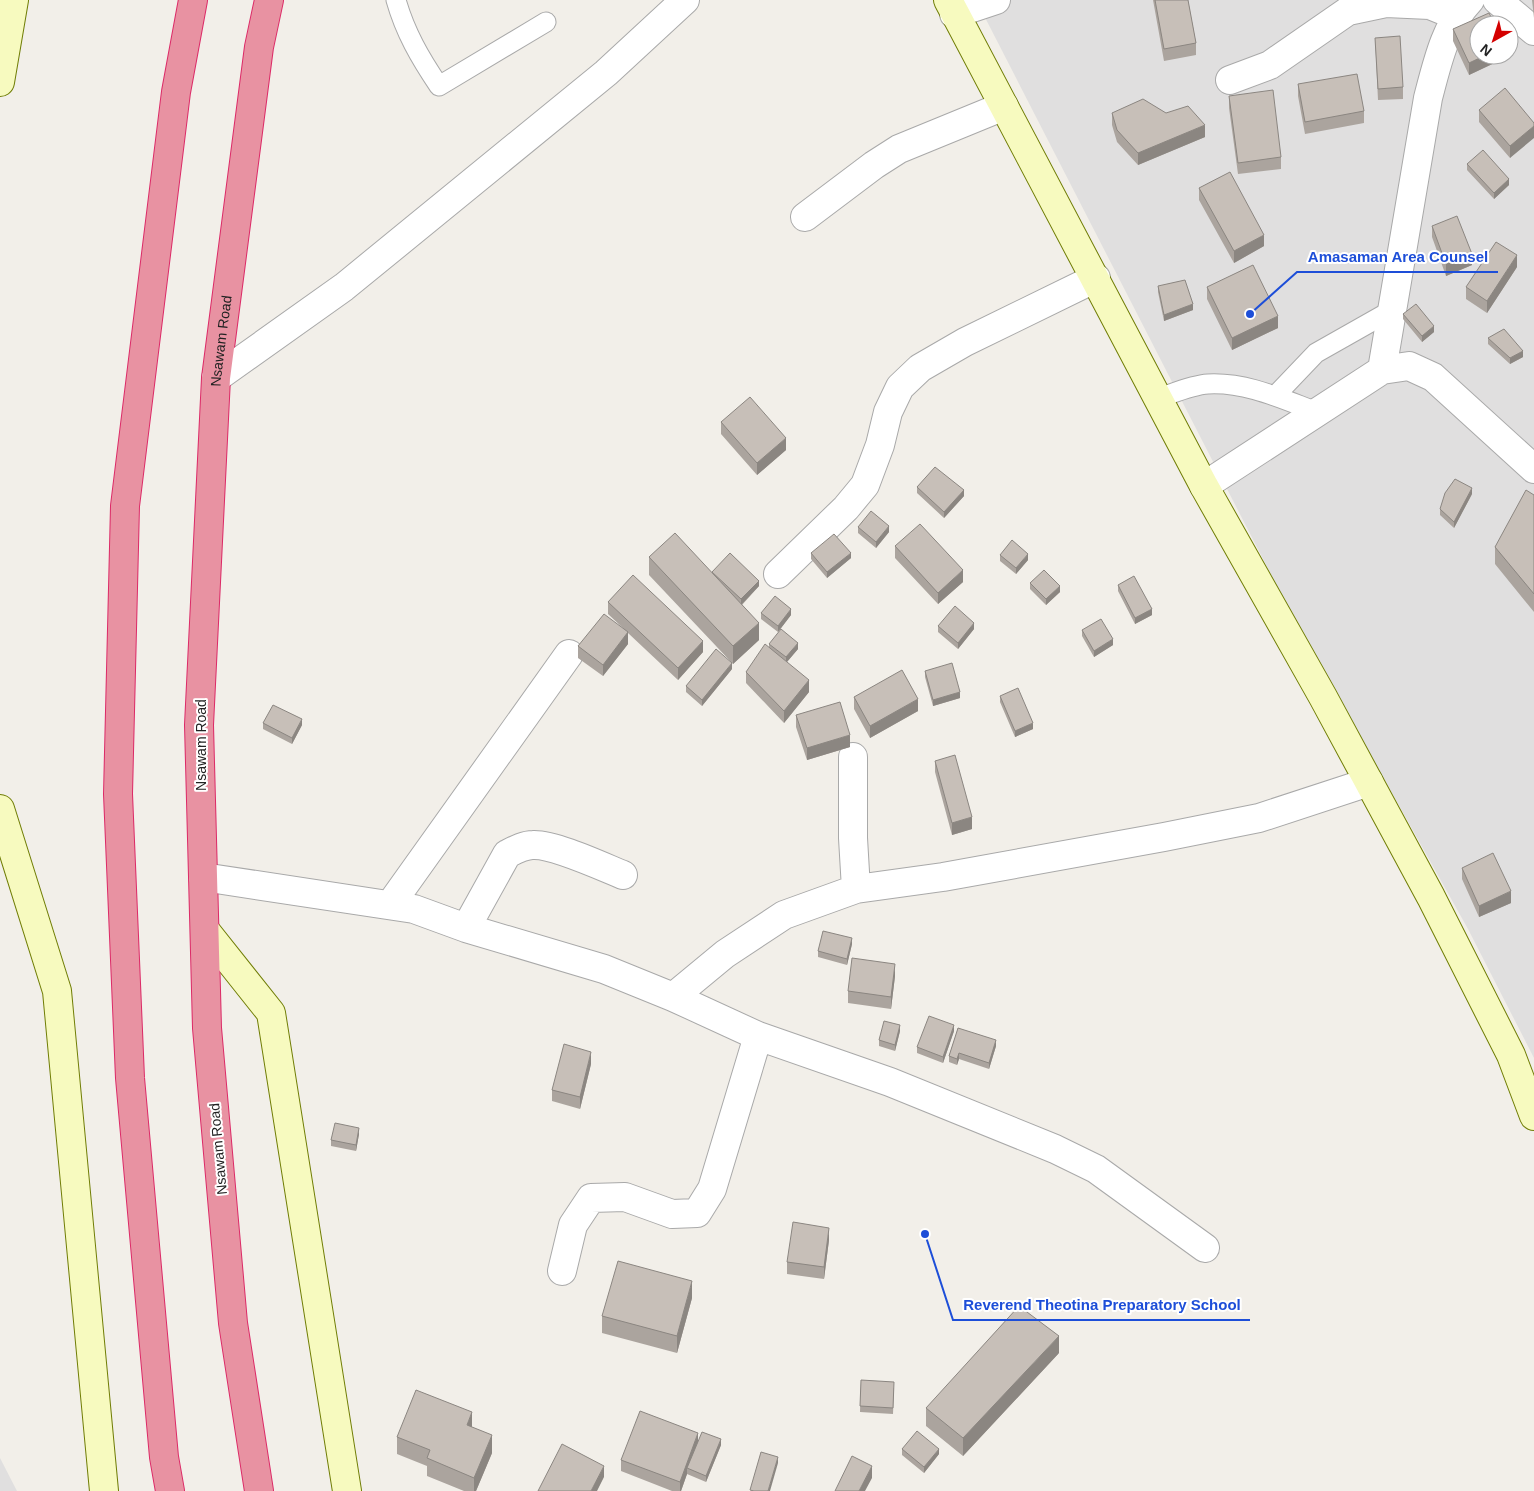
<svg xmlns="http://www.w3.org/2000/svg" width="1534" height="1491" viewBox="0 0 1534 1491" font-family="Arial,sans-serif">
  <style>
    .residential { fill: #e0dfdf; fill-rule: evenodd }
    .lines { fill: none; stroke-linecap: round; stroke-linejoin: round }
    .lane-casing { stroke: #a9a9a9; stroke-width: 21 }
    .street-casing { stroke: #a9a9a9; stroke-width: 30 }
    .secondary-casing { stroke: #707d05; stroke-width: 30 }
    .highway-casing { stroke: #dc2a67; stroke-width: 30 }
    .lane { stroke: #fff; stroke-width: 19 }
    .street { stroke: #fff; stroke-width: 28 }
    .secondary { stroke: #f7fabf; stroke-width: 28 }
    .highway { stroke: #e892a2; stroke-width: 28 }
    .wall { fill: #aba49e }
    .shaded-wall { fill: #8b8681 }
    .building { fill: #c7bfb8; stroke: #8b8681 }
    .labels { text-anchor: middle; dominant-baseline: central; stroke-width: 4; stroke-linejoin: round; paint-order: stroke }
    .street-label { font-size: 14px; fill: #222; stroke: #fff }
    .leader { fill: none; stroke: #1d4ed8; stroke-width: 2 }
    .callout-dot { fill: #1d4ed8; stroke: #fff; stroke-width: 2 }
    .callout-label { font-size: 15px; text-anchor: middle; font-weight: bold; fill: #1d4ed8; stroke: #fff; stroke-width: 4; stroke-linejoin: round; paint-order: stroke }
  </style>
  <rect width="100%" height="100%" fill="#f2efe9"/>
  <!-- residential -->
  <path class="residential" d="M976 0H1534V1058L1468 929 1283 598ZM1479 25H1509V55H1479Z
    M0 1458 17 1491H0Z"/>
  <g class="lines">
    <!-- lane casing -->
    <g class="lane-casing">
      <path id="lane" d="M396 0C405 32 420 58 439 86L546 22
        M1275 396 1316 353 1392 310
        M1159 398C1174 393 1192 385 1208 384 1247 382 1282 399 1317 412"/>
    </g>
    <!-- street casing -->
    <g class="street-casing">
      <path id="street" d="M1497 0 1534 31
        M954 14 996 0
        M1230 80 1270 65 1348 11 1386 3 1430 5 1457 16
        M805 217 874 165 899 149 1004 106
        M1382 370 1428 98C1437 64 1445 26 1470 0
        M216 378 344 287 606 73 685 0
        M1204 486 1382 370 1409 366 1433 377 1534 469
        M778 574 846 508 865 485 880 445 888 412 900 387 920 368 965 342 1096 278
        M853 757V838L856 889
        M203 877 414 909 466 928 604 969 673 997 758 1036 890 1082 1055 1149 1096 1169 1205 1248
        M390 905 569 654
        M466 928 507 854C515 850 524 845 533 845 554 844 601 866 623 875
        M673 997 725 954 784 915 856 889 943 877 1164 837 1259 818 1369 782
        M562 1271 573 1225 591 1198 625 1197 672 1214 697 1213 712 1189 758 1036"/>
    </g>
    <!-- secondary casing -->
    <g class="secondary-casing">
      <path id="secondary" d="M948 0 1204 486 1323 697 1431 897 1511 1055 1534 1116
        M0 82 14 0
        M0 809 57 991 104 1491
        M205 930 271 1013 347 1491"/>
    </g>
    <!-- highway casing -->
    <g class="highway-casing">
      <g id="highway">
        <path d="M170 1491 164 1457 130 1078 118 794 125 506 176 92 193 0"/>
        <path id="s1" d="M259 1491 233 1323 207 1028 199 725 216 378 259 47 269 0"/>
      </g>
    </g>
    <!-- lane -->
    <use href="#lane" class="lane"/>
    <!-- street -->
    <use href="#street" class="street"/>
    <!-- secondary -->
    <use href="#secondary" class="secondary"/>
    <!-- highway -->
    <use href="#highway" class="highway"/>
  </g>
  <!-- wall -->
  <path class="wall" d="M1153 0H1188L1196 43V55L1164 61Z
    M1532 0H1534V18Z
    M1453 29 1505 55V58L1469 75 1453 41Z
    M1375 38 1403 87V99L1378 100Z
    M1298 84 1364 111V123L1305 134 1298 96Z
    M1229 96 1281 157V169L1238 174 1229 108Z
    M1479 110 1534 123 1510 158 1479 122Z
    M1112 113 1205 137 1138 165 1117 142 1112 125Z
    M1467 164 1509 185 1494 199 1467 170Z
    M1199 188 1264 246 1234 263 1199 200Z
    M1432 226 1472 265 1446 276 1432 237Z
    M1517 267 1487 313 1466 299V287Z
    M1158 286 1193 310 1164 321 1158 292Z
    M1207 287 1278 328 1232 350 1207 299Z
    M1403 314 1434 332 1422 342 1403 319Z
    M1488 338 1523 357 1510 364 1488 344Z
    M721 422 786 450 757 475 721 434Z
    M917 487 964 496 944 518 917 493Z
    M1472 494 1454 528 1440 515V509Z
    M1534 495V612L1495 564V547Z
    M858 527 889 532 876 548 858 533Z
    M895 546 963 582 938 604 895 558Z
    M811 553 851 558 827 578 811 559Z
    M1000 555 1028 560 1016 574 1000 561Z
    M649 557 712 573V572L759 586 742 605 759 640 733 664 649 575Z
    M1030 583 1060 592 1046 605 1030 589Z
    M1118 585 1152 615 1135 624 1118 591Z
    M608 602 703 652 678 680 628 633V644L603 676 578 658V646L625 630 608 614Z
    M761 613 791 615 778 632 761 619Z
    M938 626 974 629 958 649 938 632Z
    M1082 630 1113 645 1094 657 1082 636Z
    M769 644 798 649 787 662 809 692 784 723 746 683V672L769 648Z
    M732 669 702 706 686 692V686Z
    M925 671 960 698 933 706 925 677Z
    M1000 696 1033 729 1015 737 1000 702Z
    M854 697 918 711 870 738 854 709Z
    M796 715 850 747 807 760 796 727Z
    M263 723 302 725 292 744 263 729Z
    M935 761 972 829 952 835 935 772Z
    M1462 868 1511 903 1479 917 1462 879Z
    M852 944 847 965 818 957V951Z
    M895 976 891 1009 848 1003V991Z
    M958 1028 996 1046 989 1069 959 1059 957 1065 949 1062V1056Z
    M900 1031 895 1051 879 1046V1040Z
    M954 1031 943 1063 917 1053V1047Z
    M591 1064 580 1109 552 1101V1090Z
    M359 1134 356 1151 331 1146V1140Z
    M829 1240 824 1279 787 1274V1262Z
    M692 1298 677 1353 602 1333V1316Z
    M1059 1353 963 1456 926 1426V1408Z
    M861 1380 894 1388 893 1414 860 1412Z
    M472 1427 492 1453 476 1491H464L427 1476V1466L397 1454V1437Z
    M698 1440 721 1445 706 1482 687 1474 681 1491H672L621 1471V1460Z
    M902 1449 939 1454 924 1473 902 1455Z"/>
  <!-- shaded-wall -->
  <path class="shaded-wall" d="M1486 55H1505V58L1469 75V63Z
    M1205 125V137L1138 165V153Z
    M1534 126V138L1510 158V146Z
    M1509 179V185L1494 199V193Z
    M1264 235V246L1234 263V251Z
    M1472 254V265L1446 276V264Z
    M1517 255V267L1487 313V301Z
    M1193 304V310L1164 321V315Z
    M1278 316V328L1232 350V338Z
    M1434 326V332L1422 342V336Z
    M1523 351V357L1510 364V358Z
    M786 438V450L757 475V463Z
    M1472 488V494L1454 528V522Z
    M964 490V496L944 518V512Z
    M889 526V532L876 548V542Z
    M851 553V558L827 578V572Z
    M1028 554V560L1016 574V568Z
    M963 570V582L938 604V593Z
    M759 581V586L741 605V599Z
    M1060 586V592L1046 605V599Z
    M791 609V615L778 632V626Z
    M1152 609V615L1135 624V618Z
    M759 623V640L733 664V646Z
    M974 623V629L958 649V643Z
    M628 632V644L603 676V665Z
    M1113 639V645L1094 657V651Z
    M703 641V652L678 680V668Z
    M798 643V649L786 663V657Z
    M732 663V669L702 706V700Z
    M809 680V692L784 723V711Z
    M960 692V698L933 706V700Z
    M918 699V711L870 738V726Z
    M302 719V725L292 744V738Z
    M1033 723V729L1015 737V731Z
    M850 735V747L807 760V748Z
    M972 817V829L952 835V823Z
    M1511 891V903L1479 917V906Z
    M852 938V944L847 965V959Z
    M895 964V976L891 1009V997Z
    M900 1025V1031L895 1051V1045Z
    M954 1025V1031L943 1063V1057Z
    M996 1040V1046L989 1069V1063Z
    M591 1052V1064L580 1109V1097Z
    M959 1053V1059L957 1065V1059Z
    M359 1128V1134L356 1151V1145Z
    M829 1228V1240L824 1279V1267Z
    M692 1281V1298L677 1353V1336Z
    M1059 1336V1353L963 1456V1438Z
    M472 1412V1430L467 1425Z
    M698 1433V1445L687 1468V1474L681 1491H680V1482Z
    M492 1435V1453L476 1491H474V1478Z
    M721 1439V1445L706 1482V1476Z
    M939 1449V1454L924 1473V1467Z
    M778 1457V1463L770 1491H768Z
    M604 1466V1477L597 1491H591Z
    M872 1466V1478L865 1491H859Z"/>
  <!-- building -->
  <path class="building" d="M1155 0H1188L1196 43 1164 49Z
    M1489 13 1495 25H1479V55H1486L1469 63 1453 29Z
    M1400 36 1403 87 1378 89 1375 38Z
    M1357 74 1364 111 1305 122 1298 84Z
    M1505 88 1534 123V126L1510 146 1479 110Z
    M1273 90 1281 157 1238 163 1229 96Z
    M1143 99 1166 113 1188 106 1205 125 1138 153 1117 130 1112 113Z
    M1483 150 1509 179 1494 193 1467 164Z
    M1230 172 1264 235 1234 251 1199 188Z
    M1457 216 1472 254 1446 264 1432 226Z
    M1496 242 1517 255 1487 301 1466 287Z
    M1253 265 1278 316 1232 338 1207 287Z
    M1185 280 1193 304 1164 315 1158 286Z
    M1416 304 1434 326 1422 336 1403 314Z
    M1504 329 1523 351 1510 358 1488 338Z
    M750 397 786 438 757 463 721 422Z
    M935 467 964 490 944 512 917 487Z
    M1455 479 1472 488 1454 522 1440 509 1445 493Z
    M1526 490 1534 495V594L1495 547Z
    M871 511 889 526 876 542 858 527Z
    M920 524 963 570 938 593 895 546Z
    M675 533 759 623 733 646 649 557Z
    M834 534 851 553 827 572 811 553Z
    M1012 540 1028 554 1016 568 1000 555Z
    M730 553 759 581 741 599 712 572Z
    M1044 570 1060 586 1046 599 1030 583Z
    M633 575 703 641 678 668 608 602Z
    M1134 576 1152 609 1135 618 1118 585Z
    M775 596 791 609 778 626 761 613Z
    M955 606 974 623 958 643 938 626Z
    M604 614 628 632 603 665 578 646Z
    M1101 619 1113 639 1094 651 1082 630Z
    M781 629 798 643 786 657 769 644Z
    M765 644 809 680 784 711 746 672Z
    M716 649 732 663 702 700 686 686Z
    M952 663 960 692 933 700 925 671Z
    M902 670 918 699 870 726 854 697Z
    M1018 688 1033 723 1015 731 1000 696Z
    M840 702 850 735 807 748 796 715Z
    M273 705 302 719 292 738 263 723Z
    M955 755 972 817 952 823 935 761Z
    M1493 853 1511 891 1479 906 1462 868Z
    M823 931 852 938 847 959 818 951Z
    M852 958 895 964 891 997 848 991Z
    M929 1016 954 1025 943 1057 917 1047Z
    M884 1021 900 1025 895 1045 879 1040Z
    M958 1028 996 1040 989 1063 959 1053 957 1059 949 1056Z
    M564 1044 591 1052 580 1097 552 1090Z
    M335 1123 359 1128 356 1145 331 1140Z
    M793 1222 829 1228 824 1267 787 1262Z
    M618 1261 692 1281 677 1336 602 1316Z
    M1019 1306 1059 1336 963 1438 926 1408Z
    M861 1380 894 1382 893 1408 860 1406Z
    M416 1390 472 1412 467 1425 492 1435 474 1478 427 1458 430 1450 397 1437Z
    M640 1411 698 1433 680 1482 621 1460Z
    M917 1431 939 1449 924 1467 902 1449Z
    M702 1432 721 1439 706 1476 687 1468Z
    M562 1444 604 1466 591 1491H538Z
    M761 1452 778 1457 768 1491H754L750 1490Z
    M852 1456 872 1466 859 1491H835Z"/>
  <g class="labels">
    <!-- street labels -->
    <g class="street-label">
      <text stroke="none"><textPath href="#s1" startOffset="1154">Nsawam Road</textPath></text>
      <text transform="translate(201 745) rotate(-90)">Nsawam Road</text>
      <text transform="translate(218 1149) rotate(-95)">Nsawam Road</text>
    </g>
  </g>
  <!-- callouts -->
  <path class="leader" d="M1250 314L1297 272H1498M925 1234L953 1320H1250"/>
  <g class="callout-dot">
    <circle cx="1250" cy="314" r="5"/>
    <circle cx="925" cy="1234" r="5"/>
  </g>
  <g class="callout-label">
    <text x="1398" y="262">Amasaman Area Counsel</text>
    <text x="1102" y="1310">Reverend Theotina Preparatory School</text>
  </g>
  <!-- north arrow -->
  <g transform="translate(1494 40) rotate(219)"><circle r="24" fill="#ffffff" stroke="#a7a7a7"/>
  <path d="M0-4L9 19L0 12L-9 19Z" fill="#d40000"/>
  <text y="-8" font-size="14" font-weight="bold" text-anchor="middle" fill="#222222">N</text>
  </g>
</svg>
